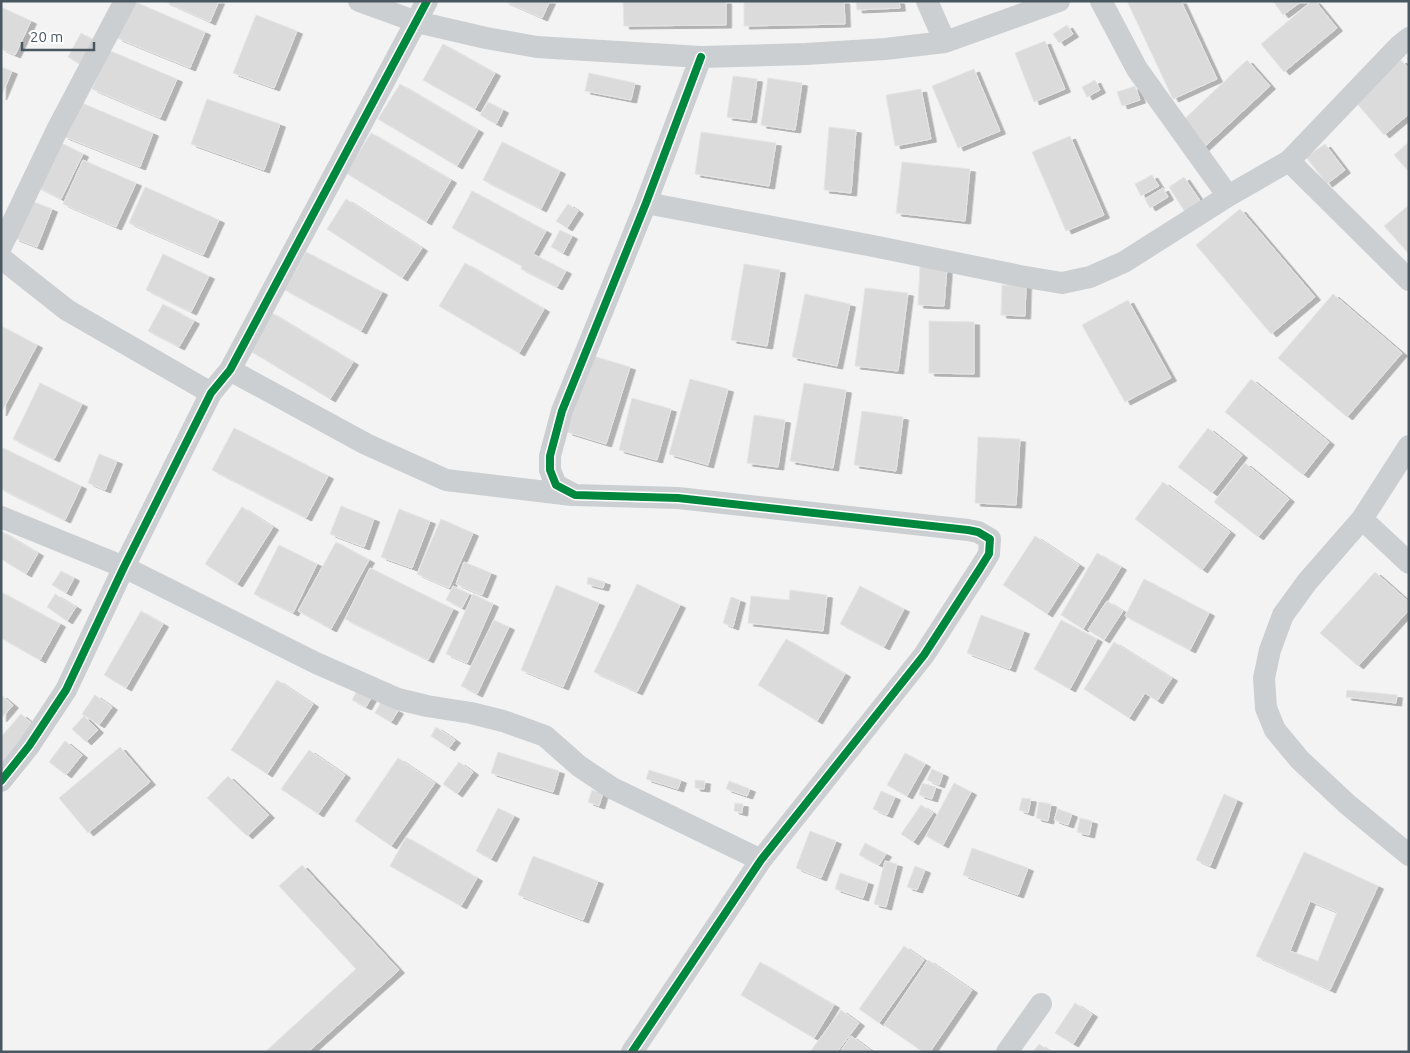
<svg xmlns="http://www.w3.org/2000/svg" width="1410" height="1053" viewBox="0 0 1410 1053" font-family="Ubuntu,sans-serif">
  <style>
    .building { fill: #dbdbdc; stroke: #e4e5e6; fill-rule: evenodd; filter: url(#shadow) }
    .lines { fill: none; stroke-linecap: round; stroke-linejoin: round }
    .street { stroke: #cccfd1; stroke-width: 22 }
    .cycleway-casing { stroke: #fff; stroke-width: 11 }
    .cycleway { stroke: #00873e; stroke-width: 8 }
  </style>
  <defs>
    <filter id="shadow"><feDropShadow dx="5.5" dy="3" stdDeviation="0" flood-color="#0004"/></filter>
  </defs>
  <rect width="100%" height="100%" fill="#f3f3f3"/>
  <!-- building -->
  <path class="building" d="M133 1 205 32 190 68 117 38Z
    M164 1H219L210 22Z
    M504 1H550L542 18Z
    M623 1H726V25L624 26Z
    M744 1H844L845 24 744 26Z
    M856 1H899L900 8 857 10Z
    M1127 1H1181L1217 79 1173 99Z
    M1273 1H1302L1283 15Z
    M1312 1H1315L1337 28 1284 72 1261 44Z
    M1 7 31 21 15 55 1 49Z
    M256 15 297 31 274 88 233 73Z
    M1067 25 1073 34 1059 43 1053 34Z
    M81 33 97 42 83 66 68 57Z
    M1045 41 1065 89 1034 102 1015 53Z
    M443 44 495 73 475 109 423 80Z
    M108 50 177 79 160 118 92 89Z
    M1247 60 1270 86 1201 150 1178 125Z
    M1401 60 1409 69V114L1384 135 1354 100Z
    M1 67 12 71 1 97Z
    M974 69 1000 131 958 148 932 86Z
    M589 73 635 83 631 100 585 91Z
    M733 76 757 79 751 120 727 117Z
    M768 78 802 83 795 130 761 125Z
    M1095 80 1100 90 1087 97 1082 87Z
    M400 84 478 130 457 166 378 119Z
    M1135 86 1140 100 1122 106 1117 92Z
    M921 89 931 139 895 146 886 95Z
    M207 99 280 124 264 170 191 144Z
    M77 101 153 133 140 167 63 136Z
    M488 102 503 110 496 124 480 115Z
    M829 127 856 130 851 193 824 190Z
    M701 132 776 143 769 186 695 174Z
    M371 133 451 180 426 222 346 173Z
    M1070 136 1104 215 1066 231 1032 152Z
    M57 141 83 154 61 199 35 186Z
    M502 142 560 171 541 209 483 180Z
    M1409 142V172L1394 155Z
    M1325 144 1345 170 1327 184 1306 157Z
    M83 160 136 183 116 227 63 204Z
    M902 162 970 169 965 221 896 213Z
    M1152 175 1159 186 1141 196 1135 184Z
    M1184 177 1201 202 1185 212 1169 187Z
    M145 187 219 220 203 255 129 223Z
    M1163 188 1168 197 1150 208 1145 199Z
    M472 191 546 231 533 254 566 271 557 287 521 269 522 266 452 228Z
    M346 199 422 248 402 278 327 229Z
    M29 200 52 209 37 247 14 238Z
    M568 204 578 211 567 228 556 221Z
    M1409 205V254L1384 226Z
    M1240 209 1315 297 1271 334 1196 245Z
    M560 230 572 236 563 253 551 247Z
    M306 252 382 292 361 331 285 290Z
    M163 254 209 276 191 312 146 290Z
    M465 263 544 309 519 353 439 306Z
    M744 264 780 270 767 346 731 340Z
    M920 266 947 268 944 306 918 305Z
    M1002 285H1026L1025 316 1001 315Z
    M865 288 908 293 898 371 855 366Z
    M805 294 850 304 837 366 792 357Z
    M1333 294 1402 353 1347 417 1278 358Z
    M1128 300 1171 378 1125 402 1082 325Z
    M163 304 194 321 179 347 148 331Z
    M270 312 353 362 330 399 247 349Z
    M929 321 974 322V374L929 373Z
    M1 326 37 345 1 413Z
    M590 355 630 367 606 444 567 432Z
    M690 379 728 389 708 465 669 454Z
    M1251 379 1329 442 1303 475 1225 412Z
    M40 383 82 404 54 459 13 439Z
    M804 383 846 390 833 468 790 461Z
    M632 398 671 409 657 460 619 450Z
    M862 411 903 417 896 471 854 465Z
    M754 415 785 420 778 467 747 463Z
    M234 428 328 476 306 518 212 470Z
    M1208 428 1242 455 1212 493 1178 467Z
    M978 437 1020 439 1016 505 975 503Z
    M1 447 81 486 65 520 1 489Z
    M99 454 117 461 105 490 88 483Z
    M1245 463 1289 499 1258 537 1214 502Z
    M1163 482 1230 532 1202 570 1135 519Z
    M341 506 374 519 364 547 330 534Z
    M242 507 273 527 237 584 205 564Z
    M399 509 430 521 412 568 381 557Z
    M441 519 473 533 449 588 417 574Z
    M1 531 38 553 26 574 1 559Z
    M1035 536 1079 565 1047 614 1003 585Z
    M336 542 369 560 331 629 298 611Z
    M279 545 317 564 293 613 254 594Z
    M1097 553 1121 567 1083 629 1061 615Z
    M464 562 491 573 482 595 456 584Z
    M370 568 453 609 428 660 345 619Z
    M61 571 74 578 66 593 52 585Z
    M1375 572 1409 602V610L1358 666 1320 633Z
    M588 577 605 582 603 588 587 584Z
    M1144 579 1209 613 1190 650 1125 616Z
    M637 584 680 605 637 692 594 672Z
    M556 585 599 603 563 687 521 670Z
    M453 586 469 594 462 608 446 600Z
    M860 586 904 609 884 647 840 624Z
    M790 590 827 595 823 631 748 623 751 596 789 600Z
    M1 592 60 624 40 660 1 638Z
    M55 594 76 607 67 621 47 607Z
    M473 594 493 604 467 663 446 654Z
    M731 597 740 600 733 627 723 623Z
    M1107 601 1123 611 1104 640 1088 630Z
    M141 611 163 624 126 688 104 675Z
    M981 615 1024 631 1010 669 967 653Z
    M494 620 509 627 477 694 461 686Z
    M1061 620 1097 639 1070 689 1034 669Z
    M786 639 845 674 817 721 758 685Z
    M1114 642 1172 678 1157 701 1145 693 1129 718 1084 689Z
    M277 680 313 704 267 774 231 750Z
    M1347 690 1397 695 1396 703 1346 697Z
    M357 691 371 698 366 707 352 700Z
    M1 695 13 705 1 719Z
    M95 695 112 707 99 725 82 714Z
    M381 702 398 711 391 722 375 713Z
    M21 714 37 728 1 770V737Z
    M84 716 98 730 86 742 72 729Z
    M436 727 455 740 449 748 431 736Z
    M65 741 82 755 66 775 49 762Z
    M120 747 150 782 88 833 59 798Z
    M309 750 345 775 318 814 281 789Z
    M498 752 559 771 553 792 491 773Z
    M905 753 925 764 907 796 887 785Z
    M398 758 435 783 391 846 355 821Z
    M459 762 473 772 457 794 443 784Z
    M932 769 943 774 939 785 927 780Z
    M649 770 681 780 678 789 646 779Z
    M228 776 269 815 247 836 207 798Z
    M695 780 705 781 704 789 695 788Z
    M729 781 750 789 747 796 726 789Z
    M922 783 936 787 932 799 919 795Z
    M954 783 971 792 943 845 926 836Z
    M592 790 603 793 599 806 588 802Z
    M881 791 895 797 887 815 873 809Z
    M1224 794 1237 800 1210 866 1196 860Z
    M1022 798 1031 799 1028 813 1019 810Z
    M1039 802 1051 804 1048 821 1036 818Z
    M735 803 743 804 742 813 734 811Z
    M921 805 933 813 913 842 901 834Z
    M498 808 514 816 491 859 476 851Z
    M1058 809 1072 814 1068 825 1054 820Z
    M1080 818 1092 821 1089 835 1077 832Z
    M810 831 836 841 821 878 796 868Z
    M406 837 477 878 461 906 390 866Z
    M865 843 886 854 879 865 859 855Z
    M972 848 1028 868 1018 895 963 875Z
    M1304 852 1378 886 1330 990 1256 956ZM1310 901 1337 912 1318 961 1290 951Z
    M533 856 598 881 583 920 518 895Z
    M885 861 897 864 886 907 874 904Z
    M302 865 399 970 308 1052H265L356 969 279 886Z
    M915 866 925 870 917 890 907 887Z
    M840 873 868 882 863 898 835 889Z
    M904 946 924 960 879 1023 859 1009Z
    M928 960 972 990 930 1052H923L884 1025Z
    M760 962 834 1005 814 1038 741 995Z
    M1075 1003 1092 1014 1073 1044 1055 1033Z
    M841 1010 859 1023 837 1052H810Z
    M851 1036 873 1052H840Z
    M1039 1044 1051 1052H1033Z"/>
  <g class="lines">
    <!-- street -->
    <path class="street" d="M359 1 417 22 486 38 537 47 701 57 806 54 885 49 945 42 1059 1
      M927 1 945 42
      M1101 1 1137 69 1228 196
      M1289 161 1409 280
      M646 203 873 246 1020 276 1062 283 1090 277 1124 262 1228 196 1289 161 1399 46 1409 38
      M1 247 57 130 125 1
      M1 258 67 310 211 393
      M230 370 366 444 446 480 572 495
      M1409 446 1362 519 1307 582 1283 615 1270 650 1264 678 1266 708 1275 730 1300 760 1347 804 1409 855
      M1 517 124 567 316 663 398 699 427 706 471 713 503 721 545 736 579 766 612 788 761 860
      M1362 519 1409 563
      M1 781 29 746 66 690 124 567 211 393 230 370 427 1
      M632 1052 761 860 924 655 979 570 989 554 990 539 978 532 968 530 678 498 575 495 556 485 550 470V456L562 411 646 203 701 57
      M1007 1052 1041 1004"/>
    <!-- cycleway casing -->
    <g class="cycleway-casing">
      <path id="cycleway" d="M1 781 29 746 66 690 124 567 211 393 230 370 427 1
        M632 1052 761 860 924 655 979 570 989 554 990 539 978 532 968 530 678 498 575 495 556 485 550 470V456L562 411 646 203 701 57"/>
    </g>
    <!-- cycleway -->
    <use href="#cycleway" class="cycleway"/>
  </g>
  <!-- border -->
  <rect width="1410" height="1053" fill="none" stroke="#495760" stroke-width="5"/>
  <!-- scale -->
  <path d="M22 42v8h72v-8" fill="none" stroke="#495760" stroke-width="2.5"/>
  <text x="30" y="42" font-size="15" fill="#495760" stroke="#ffffff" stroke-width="4" paint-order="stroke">20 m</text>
</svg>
